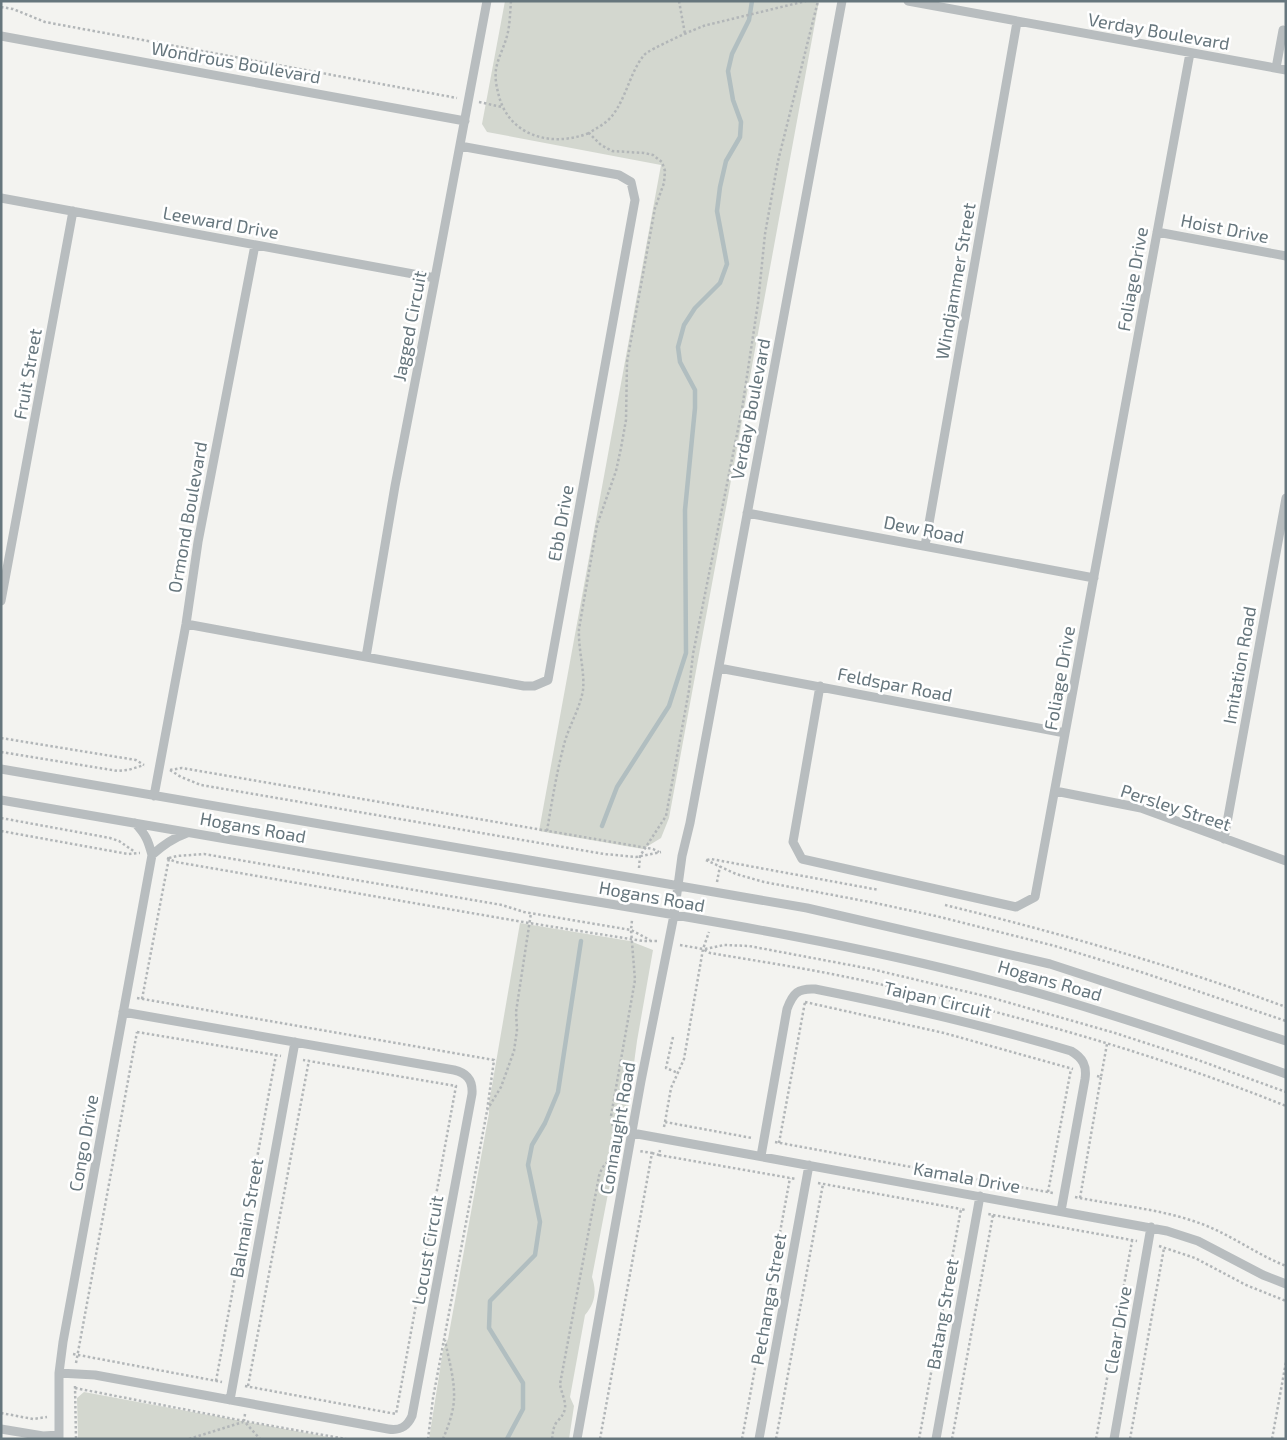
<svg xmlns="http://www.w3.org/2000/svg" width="1287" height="1440" viewBox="0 0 1287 1440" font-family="'Exo 2',sans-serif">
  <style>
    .green { fill: #d3d7cf }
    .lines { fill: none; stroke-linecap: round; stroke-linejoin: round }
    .stream { stroke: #b1bec0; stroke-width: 4.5 }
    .path { stroke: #b2b6b8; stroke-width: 2.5; stroke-dasharray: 2.5 2.5; stroke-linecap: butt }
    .minor { stroke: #b8bdbf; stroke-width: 9 }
    .labels { text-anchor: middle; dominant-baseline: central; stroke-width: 5; stroke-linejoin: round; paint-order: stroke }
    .street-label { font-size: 18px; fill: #66767d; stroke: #fff }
  </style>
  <rect width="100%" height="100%" fill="#f3f3f0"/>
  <!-- green -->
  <path class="green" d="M505 1H819L669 818 661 838 643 849 539 831 661 165 487 132 482 124Z
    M520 923 630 941 653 950 637 1041 626 1123 618 1170 611 1178 592 1277C597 1292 595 1303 585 1315L570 1397 574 1406 569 1439H429L443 1350 448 1339 489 1113V1103Z
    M84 1392 339 1439H78L77 1398Z"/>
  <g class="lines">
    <!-- stream -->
    <path class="stream" d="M602 826 617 787 669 706 686 653 685 510 695 408V390L680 362 678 347 684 325 695 308 720 283 727 264 717 211 720 187 726 161 740 137 741 122 733 100 728 71 732 54 749 20 752 1
      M507 1439 523 1409V1383L489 1328 490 1301 535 1255 540 1222 528 1165 532 1145 545 1123 558 1092 581 941"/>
    <!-- path -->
    <path class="path" d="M511 1C510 13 510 25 507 36 504 47 498 58 496 69 495 77 496 85 498 92 507 136 551 148 589 133
      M679 1 685 34
      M1 7 13 9 45 22 457 98
      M479 102 502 107
      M1 738 136 760 144 765
      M1 752 118 771 128 770 144 765
      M170 770 181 777 201 785 604 854 636 857 661 852
      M170 770 182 768 653 849 659 852
      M1 818 110 838 119 841 135 852
      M1 831 128 854 140 853
      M547 831C552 801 557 770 565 741 570 724 580 708 583 690 585 672 578 649 579 629L597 525 616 471 621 448 626 420 627 362 655 208 664 183 665 171 662 162 653 155 644 153 612 151 601 145 589 133C595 129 601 126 606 122 625 106 628 75 644 55 648 50 698 27 707 25L806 1
      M167 858 176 862 529 923 643 941H657
      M169 858 177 856 204 854 502 905 524 912 631 930 650 940
      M706 860 736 874 764 882 875 903 936 916 1055 946 1144 973 1286 1021
      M707 860 711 859 879 890
      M639 868 640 856 666 816 689 690 693 654 742 409 758 303 765 234 778 161 818 1
      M717 882 720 866
      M945 905C1060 933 1174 966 1286 1007
      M680 945 703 949 710 953C763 962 817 970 870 982 1010 1013 1152 1052 1286 1106
      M705 949 724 945 749 946 871 969 989 997 1115 1033 1198 1060 1286 1092
      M137 998 494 1060 487 1111 433 1398 428 1439
      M142 999 169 858
      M805 1002 944 1033 1073 1069
      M137 1032 281 1056
      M673 1037 666 1068 678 1073
      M1097 1076 1101 1077 1107 1044
      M487 1110 501 1087 514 1051 517 1030 516 1012 531 913
      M665 1122 671 1088 684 1059 703 949 709 932
      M664 1127 665 1122 752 1138
      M775 1142 1053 1193
      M779 1143 805 1002
      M652 1153 659 1155 660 1150
      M659 1155 796 1179
      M818 1183 961 1209
      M1048 1192 1071 1069
      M1075 1197C1119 1206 1165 1209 1207 1226 1234 1237 1258 1255 1286 1266
      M1080 1198 1101 1077
      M993 1215 1137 1241
      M1159 1246 1195 1258 1246 1285 1286 1301
      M73 1354 222 1382
      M76 1363 137 1032
      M216 1381 276 1055
      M75 1386 76 1439
      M245 1386 396 1414 456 1086 303 1060
      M248 1386 309 1060
      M75 1388 244 1421 346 1439
      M1 1413 33 1419 47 1417
      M245 1414 244 1421 260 1439
      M189 1439 243 1422
      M443 1439C447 1429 451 1419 453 1408 457 1386 449 1362 445 1340
      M552 1439C553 1433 553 1428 556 1423 560 1418 564 1415 565 1408 566 1401 561 1392 560 1384L599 1176 602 1168 609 1160 612 1155 613 1146 614 1134 611 1116 635 980 631 930 632 920
      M600 1439 652 1153 639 1151
      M742 1439 790 1178
      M776 1439 823 1184
      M919 1439 961 1209 965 1210
      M952 1439 993 1215 988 1214
      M1096 1439 1132 1241
      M1130 1439 1164 1248
      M1272 1439 1286 1362"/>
    <!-- minor -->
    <path class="minor" d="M908 1 1286 70
      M1 36 465 121
      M1276 68 1283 30
      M1 198 435 278
      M1157 232 1286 256
      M747 513 1094 578
      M925 546 1017 22
      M1 601 73 211
      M186 624 524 686H534L548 680 635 200 631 182 619 175 460 146
      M366 657 395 486 435 278 487 1
      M719 668 1065 733
      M820 686 793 842 802 859 1016 907 1035 897 1190 53
      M1 769 807 908 1050 964 1286 1041
      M1055 791 1141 808 1286 861
      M154 796 186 624 198 542 255 245
      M1 800C168 829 336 858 503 886 666 914 830 938 990 980 1090 1006 1188 1039 1286 1074
      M1224 839 1286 498
      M152 855C163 845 173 838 187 833
      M632 1133 1167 1231 1198 1241 1263 1275 1286 1284
      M761 1156 787 1009C793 993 798 988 815 989 901 1006 987 1026 1071 1051 1083 1058 1087 1066 1085 1079L1061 1211
      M59 1373 95 1375 388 1429C400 1431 407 1427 412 1416L472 1094C473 1080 467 1073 454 1070L123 1012
      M230 1400 295 1042
      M1 1429 43 1436 59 1435
      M59 1439V1373L63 1342 152 855C148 840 146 835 135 823
      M577 1439 641 1081 674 915 682 856 690 823 842 1
      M759 1439 809 1165
      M936 1439 980 1196
      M1114 1439 1151 1227"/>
  </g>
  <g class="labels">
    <!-- street labels -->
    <g class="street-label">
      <text transform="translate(1159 31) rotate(10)">Verday Boulevard</text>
      <text transform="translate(236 62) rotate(10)">Wondrous Boulevard</text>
      <text transform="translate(221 222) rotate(10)">Leeward Drive</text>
      <text transform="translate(1225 228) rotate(11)">Hoist Drive</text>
      <text transform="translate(1132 279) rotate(-80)">Foliage Drive</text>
      <text transform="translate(955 281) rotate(-80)">Windjammer Street</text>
      <text transform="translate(409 326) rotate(-79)">Jagged Circuit</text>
      <text transform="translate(27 374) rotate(-80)">Fruit Street</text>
      <text transform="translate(750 409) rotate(-79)">Verday Boulevard</text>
      <text transform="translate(187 517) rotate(-80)">Ormond Boulevard</text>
      <text transform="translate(560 523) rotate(-80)">Ebb Drive</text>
      <text transform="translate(924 529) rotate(11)">Dew Road</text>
      <text transform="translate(1239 665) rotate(-80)">Imitation Road</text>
      <text transform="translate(1059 678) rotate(-80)">Foliage Drive</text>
      <text transform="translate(895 684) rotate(11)">Feldspar Road</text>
      <text transform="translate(1176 807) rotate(18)">Persley Street</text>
      <text transform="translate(253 827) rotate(10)">Hogans Road</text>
      <text transform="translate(652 896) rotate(10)">Hogans Road</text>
      <text transform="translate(1050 980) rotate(16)">Hogans Road</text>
      <text transform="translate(938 999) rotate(13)">Taipan Circuit</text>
      <text transform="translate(617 1128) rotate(-80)">Connaught Road</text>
      <text transform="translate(83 1143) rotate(-80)">Congo Drive</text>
      <text transform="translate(967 1177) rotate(10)">Kamala Drive</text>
      <text transform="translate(246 1218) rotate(-80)">Balmain Street</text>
      <text transform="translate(427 1250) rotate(-80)">Locust Circuit</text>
      <text transform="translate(768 1299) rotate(-80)">Pechanga Street</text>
      <text transform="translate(942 1314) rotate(-80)">Batang Street</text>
      <text transform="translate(1117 1330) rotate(-80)">Clear Drive</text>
    </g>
  </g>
  <!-- border -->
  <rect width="1287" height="1440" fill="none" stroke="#66767d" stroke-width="5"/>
</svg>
